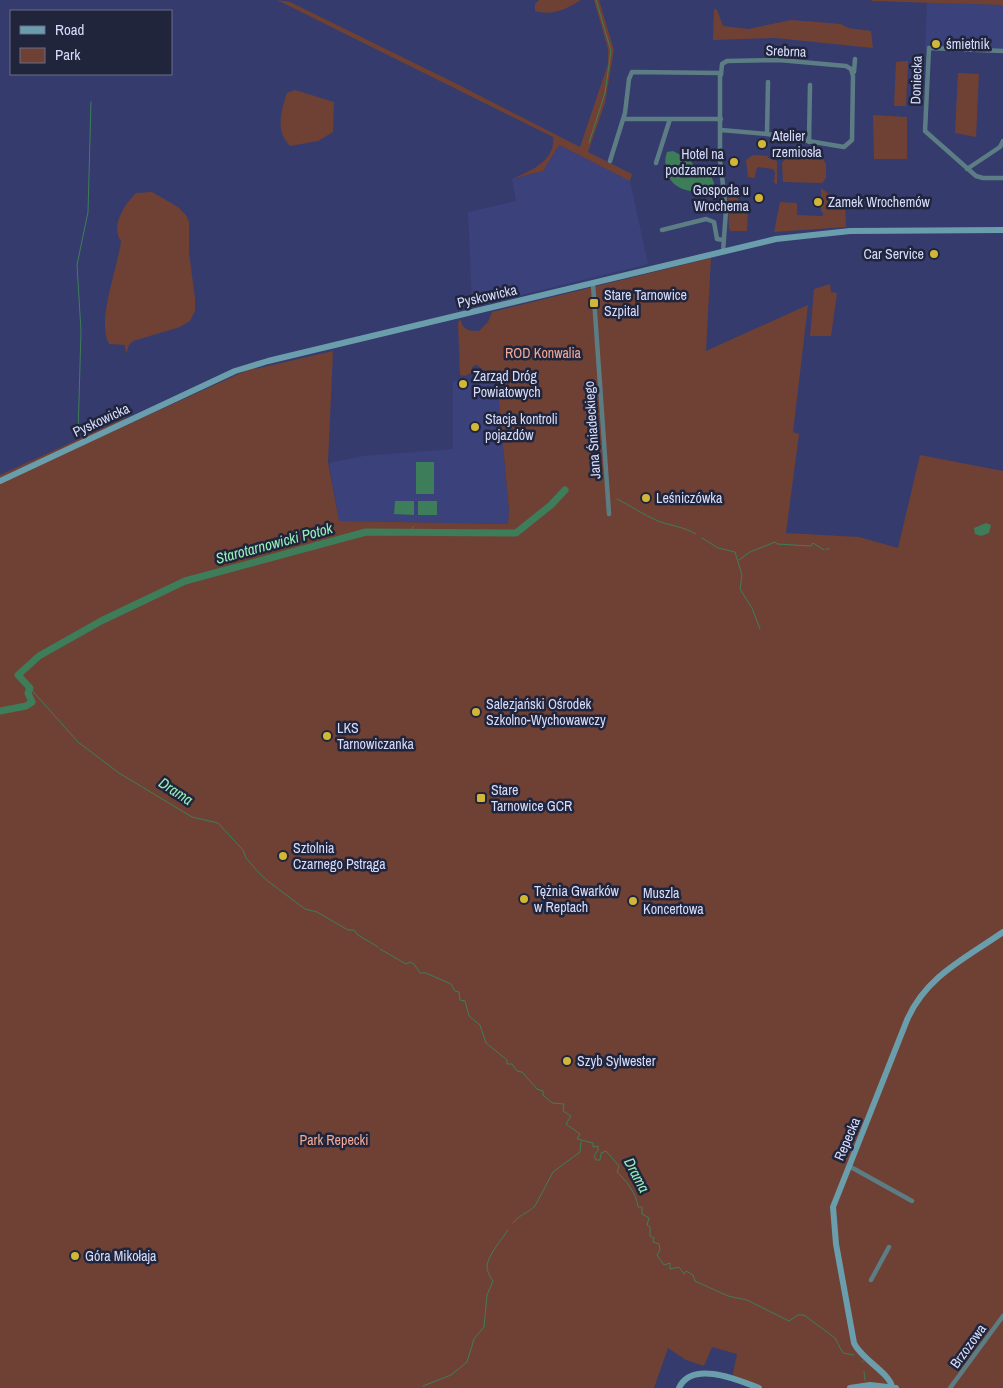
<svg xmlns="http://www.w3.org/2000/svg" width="1003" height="1388" viewBox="0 0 1003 1388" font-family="'Archivo Narrow',sans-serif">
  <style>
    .built { fill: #3b417b }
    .green { fill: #6f4134 }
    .water { fill: #3e7d59 }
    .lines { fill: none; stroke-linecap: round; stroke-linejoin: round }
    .stream { stroke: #3e7d59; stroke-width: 1 }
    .river { stroke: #3e7d59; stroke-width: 7 }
    .street { stroke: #5d7d85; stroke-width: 4.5 }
    .secondary { stroke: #6a9eac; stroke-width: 6 }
    .poi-dot { fill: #d2b736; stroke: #21253c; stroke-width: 2 }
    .labels { text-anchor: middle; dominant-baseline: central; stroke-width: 5; stroke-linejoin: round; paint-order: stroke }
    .poi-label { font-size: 14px; fill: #d6dcfb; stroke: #21253c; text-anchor: start }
    .street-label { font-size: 14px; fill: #d6dcfb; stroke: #21253c }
    .park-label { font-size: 14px; fill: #f4a994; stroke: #21253c }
    .water-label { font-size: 15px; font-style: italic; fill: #95f1ba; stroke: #21253c }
  </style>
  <rect width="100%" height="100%" fill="#353b6d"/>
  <!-- built -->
  <path class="built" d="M927 2 1003 5V51L925 48Z
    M559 145 630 181 648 264 472 307 468 212 516 201 512 179 543 171Z
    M497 380 510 524 339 521 329 463 363 456 453 449V381Z"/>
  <!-- green -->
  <path class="green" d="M277 0 290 2 455 83 580 147 608 64V49L594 0H599L614 50 605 103 588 152 632 174 630 181 559 145 543 171 512 179C530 171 556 161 553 137Z
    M539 0H581C566 9 553 16 535 11V4Z
    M872 0H1003V5L872 1Z
    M714 9 717 10 723 26 748 29 791 20 841 24 848 28 871 31 873 48 775 38 713 40Z
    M908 61 906 106H894L896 62Z
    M958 73 979 74 976 137 955 133Z
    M295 90 334 102 333 132 318 141 290 146C275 131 281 111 287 93Z
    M873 115 907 117V159H874Z
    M753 155 768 156V158L777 161V184L774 183 775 172 773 169 758 167 756 170 755 178 748 177 746 160Z
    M785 159H823L826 164V178L822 183 783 182 782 163Z
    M821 188 836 199 845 200 846 227 774 232 780 202 797 203V215L823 216V212H821Z
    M734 191 741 206 748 208 747 231H731L729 229 728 194Z
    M152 192 178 207 186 215 189 222V253L195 298V311L190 321 180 327 133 341 129 345 126 354 125 345 109 344C96 320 118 268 121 241 110 226 125 204 136 193Z
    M711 258 706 351 808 305 793 432 799 434 786 533 859 537 898 548 920 455 1003 471V1388H765L732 1378 737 1354 712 1347 704 1366 686 1360 668 1348 654 1388H0V483L256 366 255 369 333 351 328 462 339 521 508 524 509 511 497 380H494L477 365 473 366 471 373 465 376 460 375 458 323 460 319C464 330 467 331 479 331L488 322 492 312Z
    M830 284 831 292 837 293 831 336H810L814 289Z
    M125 418 124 421 0 478V475Z"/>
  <!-- water -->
  <path class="water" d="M673 151 690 160 697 170 708 169 714 183 712 190C692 194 670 191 666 168 665 162 665 158 667 152Z
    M416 462H434V494H416Z
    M395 501H414V515L394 514Z
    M418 501H437V515H418Z
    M986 523 991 525 989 533 981 536 975 534 974 528Z"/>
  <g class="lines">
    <!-- stream -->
    <path class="stream" d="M589 143 605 93 611 51 596 0
      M78 434 81 331 77 265 88 212 91 102
      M617 499C632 506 643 515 658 521 671 526 685 527 696 534
      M408 532 414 526
      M702 538 718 548 735 552 742 575 740 589 752 608 760 629
      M826 549H829
      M739 560 750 552 775 542 777 544 811 546 813 543 824 550
      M30 688 78 742 119 773 192 817 218 823 243 850 246 858 260 874 269 882 305 909 317 912 348 930H354L358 935 378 947
      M380 949 406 964 410 962 414 964 420 973H426L451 984 455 991 459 992 460 1000 465 1001 469 1016 480 1025 486 1043 507 1060V1064H512L517 1071 522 1072 537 1089 543 1091V1095L552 1103 564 1104 563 1111 571 1116 566 1124 580 1134 577 1139 593 1143V1147L598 1146V1150L594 1156 596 1160H600L601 1153 606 1151 619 1166 617 1172C625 1179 637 1194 638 1207H642V1214L649 1218 647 1225 650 1227V1236L654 1238 653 1242 659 1244 660 1250 657 1255 664 1265 670 1263V1269L679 1267 684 1274 686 1271 693 1275 695 1281 728 1296 747 1300 789 1321 798 1315H804L835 1338 843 1353 854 1355
      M513 1223C519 1215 528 1213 535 1206L553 1172 580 1152 581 1142
      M863 1361V1362
      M864 1372 865 1380
      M423 1386 451 1375 467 1362 474 1339 484 1327 487 1295 493 1281C490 1276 487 1272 487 1266 488 1255 502 1239 508 1230"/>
    <!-- river -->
    <path class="river" d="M0 711 26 706 32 702 28 693 30 688 18 675 39 656 101 621 185 581 366 532 516 533 551 505 565 490"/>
    <!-- street -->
    <path class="street" d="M1003 51 929 48 925 131 976 176 983 178H1003
      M854 72 855 59
      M623 119H721
      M721 130 767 134 844 147 852 140 853 76 851 69 846 66 779 60 727 61 722 64 721 75
      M767 134 768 82
      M809 142 810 85
      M610 161 625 113 629 79 632 72 720 73V160L726 210 723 252
      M656 163 670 119
      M967 169 1000 147 1003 141
      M662 230 706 219 714 222 717 239 724 240
      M593 284 609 514
      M849 1166 912 1201
      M871 1280 889 1247
      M950 1388 1003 1316"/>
    <!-- secondary -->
    <path class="secondary" d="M0 481 235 371 268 361 776 239 850 231 1003 230
      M892 1387C890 1373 861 1359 854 1343L836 1244 833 1207 907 1020C926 976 966 958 1003 932
      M679 1388C692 1360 738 1380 759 1388
      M850 1388 870 1385 896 1388"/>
  </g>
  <!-- markers -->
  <g class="poi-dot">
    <circle cx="936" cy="44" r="5"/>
    <circle cx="762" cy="144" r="5"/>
    <circle cx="734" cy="162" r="5"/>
    <circle cx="759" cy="198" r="5"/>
    <circle cx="818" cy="202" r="5"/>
    <circle cx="934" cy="254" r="5"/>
    <rect x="589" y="298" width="10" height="10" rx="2.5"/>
    <circle cx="463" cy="384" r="5"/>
    <circle cx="475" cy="427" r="5"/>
    <circle cx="646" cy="498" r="5"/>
    <circle cx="476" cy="712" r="5"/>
    <circle cx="327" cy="736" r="5"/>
    <rect x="476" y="793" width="10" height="10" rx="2.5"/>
    <circle cx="283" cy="856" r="5"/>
    <circle cx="524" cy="899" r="5"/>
    <circle cx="633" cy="901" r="5"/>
    <circle cx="567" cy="1061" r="5"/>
    <circle cx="75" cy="1256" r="5"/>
  </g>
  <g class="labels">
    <!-- poi labels -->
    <g class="poi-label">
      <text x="946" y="44">śmietnik</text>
      <text x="772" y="136">Atelier<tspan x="772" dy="16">rzemiosła</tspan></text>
      <text x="724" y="154" text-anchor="end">Hotel na<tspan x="724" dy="16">podzamczu</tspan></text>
      <text x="749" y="190" text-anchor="end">Gospoda u<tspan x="749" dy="16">Wrochema</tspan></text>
      <text x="828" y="202">Zamek Wrochemów</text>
      <text x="924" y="254" text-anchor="end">Car Service</text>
      <text x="604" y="295">Stare Tarnowice<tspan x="604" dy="16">Szpital</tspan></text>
      <text x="473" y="376">Zarząd Dróg<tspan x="473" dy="16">Powiatowych</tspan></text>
      <text x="485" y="419">Stacja kontroli<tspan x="485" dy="16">pojazdów</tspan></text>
      <text x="656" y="498">Leśniczówka</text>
      <text x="486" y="704">Salezjański Ośrodek<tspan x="486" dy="16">Szkolno-Wychowawczy</tspan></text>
      <text x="337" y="728">LKS<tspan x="337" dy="16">Tarnowiczanka</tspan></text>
      <text x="491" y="790">Stare<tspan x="491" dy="16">Tarnowice GCR</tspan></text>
      <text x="293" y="848">Sztolnia<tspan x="293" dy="16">Czarnego Pstrąga</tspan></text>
      <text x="534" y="891">Tężnia Gwarków<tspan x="534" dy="16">w Reptach</tspan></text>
      <text x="643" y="893">Muszla<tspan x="643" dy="16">Koncertowa</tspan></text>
      <text x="577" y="1061">Szyb Sylwester</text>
      <text x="85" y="1256">Góra Mikołaja</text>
    </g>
    <!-- street labels -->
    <g class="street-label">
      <text transform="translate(786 51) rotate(2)">Srebrna</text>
      <text transform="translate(916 80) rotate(-88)">Doniecka</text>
      <text transform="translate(487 296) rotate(-13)">Pyskowicka</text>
      <text transform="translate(101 420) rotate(-25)">Pyskowicka</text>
      <text transform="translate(592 430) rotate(-94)">Jana Śniadeckiego</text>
      <text transform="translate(847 1139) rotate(-67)">Repecka</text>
      <text transform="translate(968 1346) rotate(-54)">Brzozowa</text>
    </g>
    <!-- park labels -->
    <g class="park-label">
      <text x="543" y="353">ROD Konwalia</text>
      <text x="334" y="1140">Park Repecki</text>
    </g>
    <!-- water labels -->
    <g class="water-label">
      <text transform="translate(274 543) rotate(-15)">Starotarnowicki Potok</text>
      <text transform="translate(176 791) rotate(33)">Drama</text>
      <text transform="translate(637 1175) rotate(62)">Drama</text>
    </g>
  </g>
  <!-- legend -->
  <rect x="10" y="10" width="162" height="65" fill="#21253c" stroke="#696e88"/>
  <rect x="20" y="26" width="25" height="8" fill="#6a9eac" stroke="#696e88"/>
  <text x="55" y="35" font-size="15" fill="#d6dcfb">Road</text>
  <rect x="20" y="48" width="25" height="15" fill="#6f4134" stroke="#696e88"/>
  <text x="55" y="60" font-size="15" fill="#d6dcfb">Park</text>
</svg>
